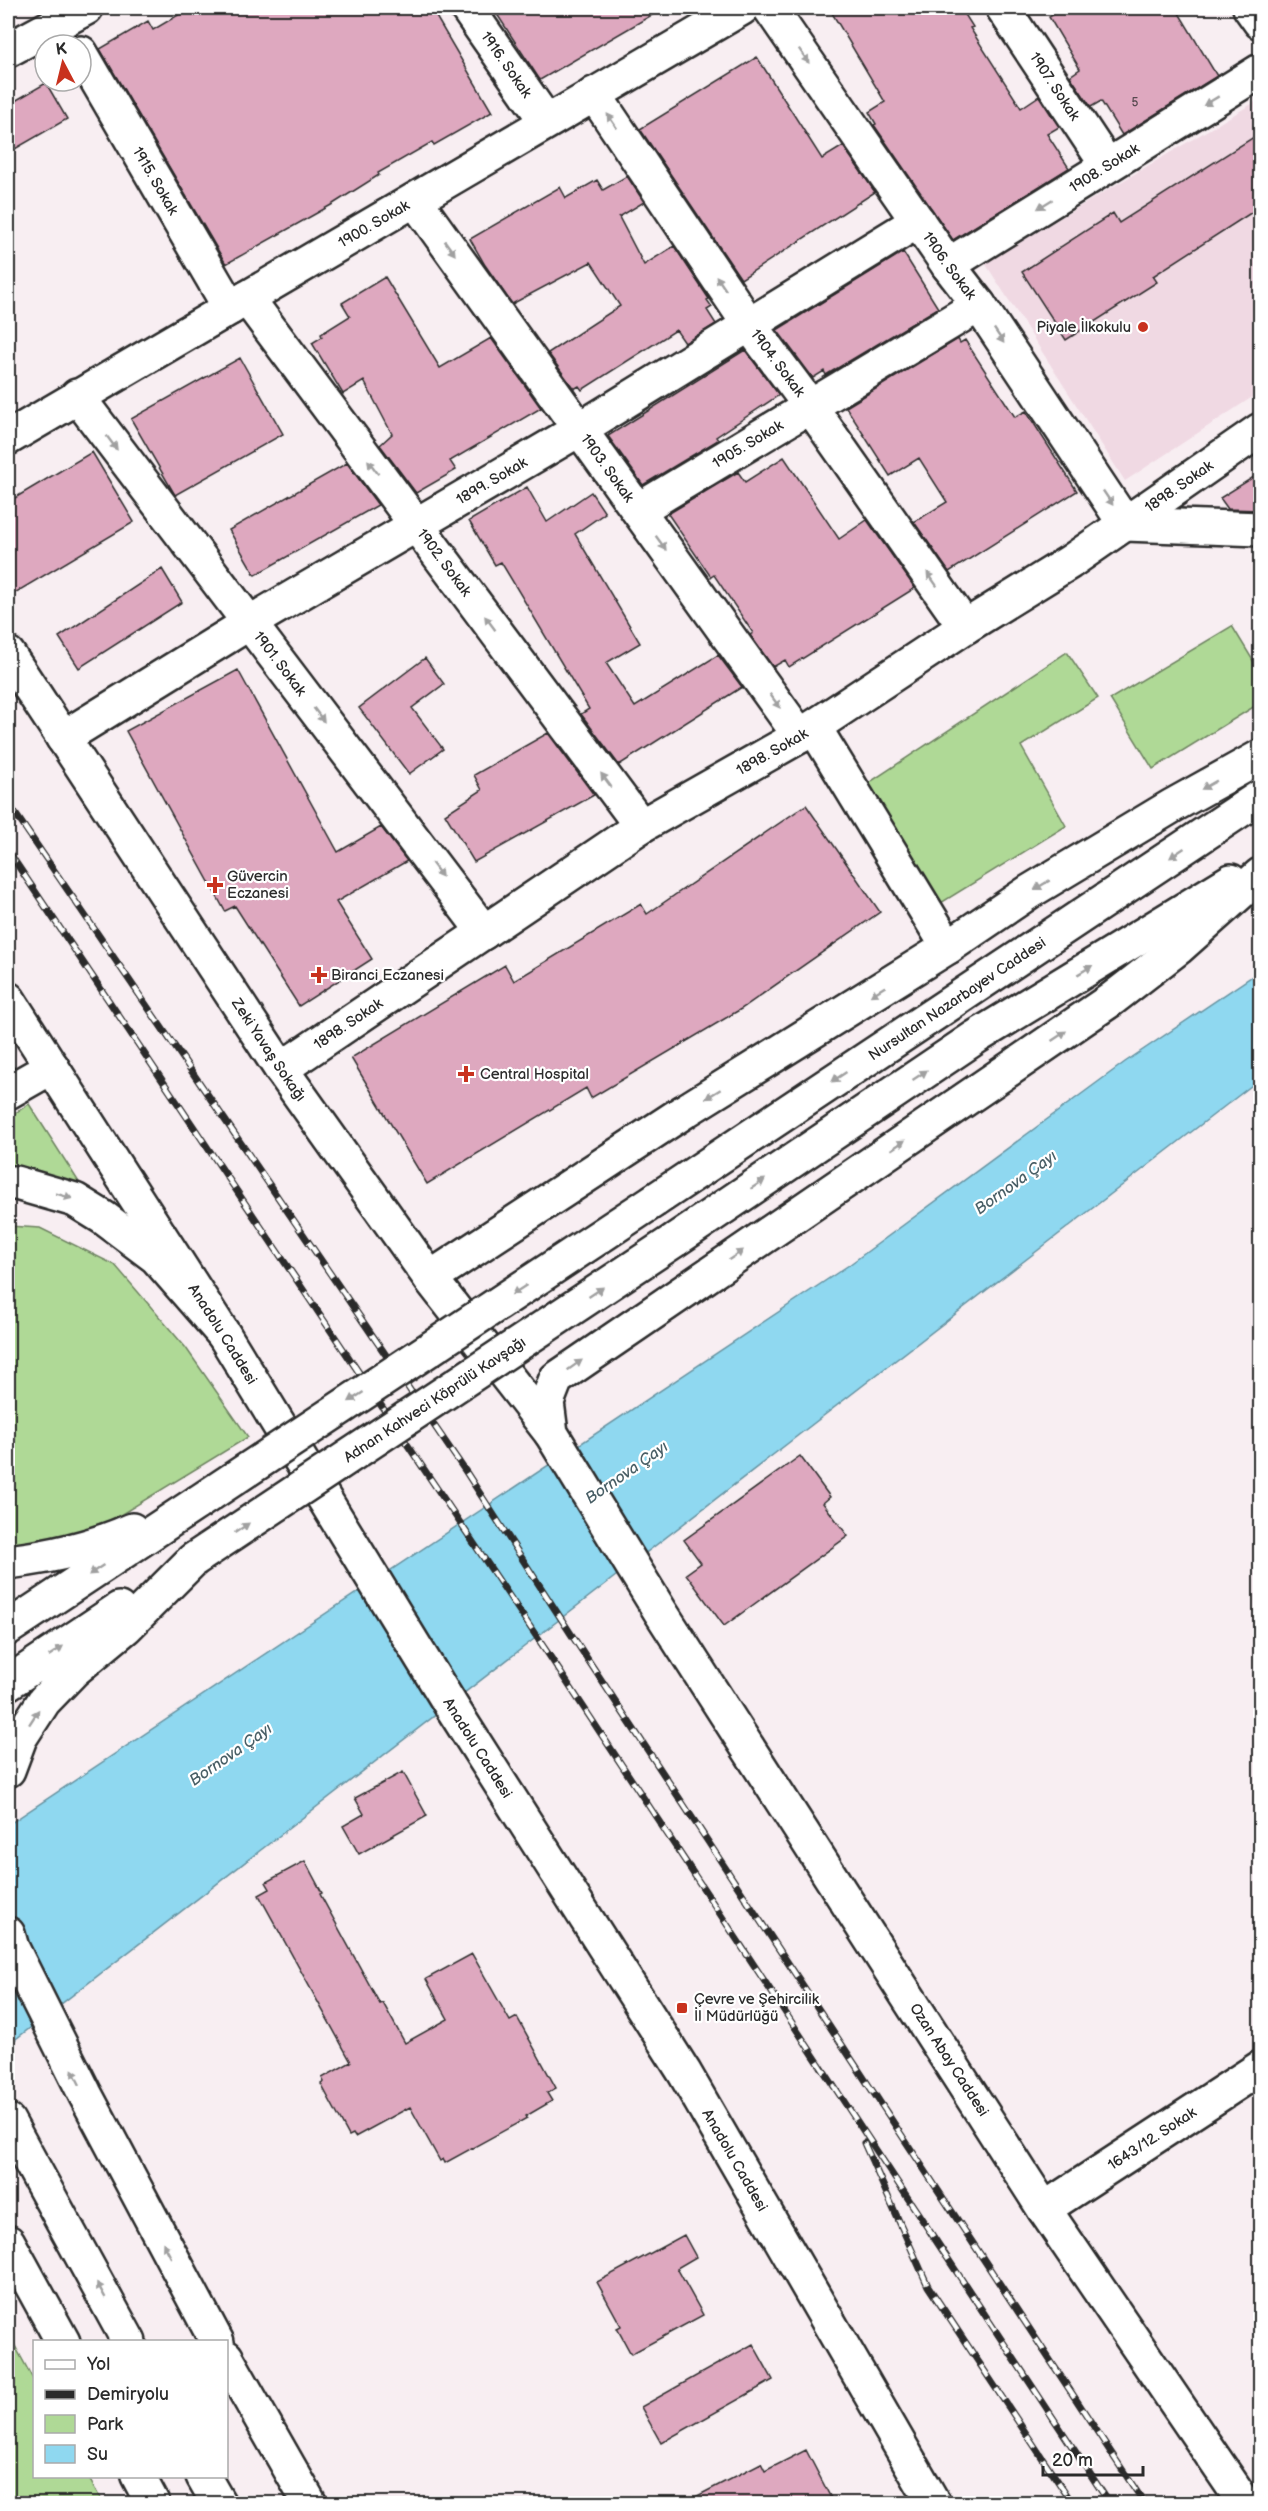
<svg xmlns="http://www.w3.org/2000/svg" width="1268" height="2511" viewBox="0 0 1268 2511" font-family="'Balsamiq Sans',sans-serif">
  <style>
    .built { fill: #f0d9e3 }
    .green { fill: #afd996; stroke: #6d8260; stroke-width: 1.5 }
    .water { fill: #8fd8f0; stroke: #6793a1; stroke-width: 1.5 }
    .building { fill: #dea8bf; stroke: #2b2b2b; stroke-width: 1.5 }
    .lines { fill: none; stroke-linecap: round; stroke-linejoin: round }
    .minor-casing { stroke: #2b2b2b; stroke-width: 38 }
    .major-casing { stroke: #2b2b2b; stroke-width: 38 }
    .highway-casing { stroke: #2b2b2b; stroke-width: 38 }
    .minor { stroke: #fff; stroke-width: 33 }
    .major { stroke: #fff; stroke-width: 33 }
    .highway { stroke: #fff; stroke-width: 33 }
    .rail-casing { stroke: #2b2b2b; stroke-width: 7 }
    .rail { stroke: #fff; stroke-width: 4.5; stroke-dasharray: 14; stroke-linecap: butt }
    .major-bridge-casing { stroke: #2b2b2b; stroke-width: 38; stroke-linecap: butt }
    .major-bridge { stroke: #fff; stroke-width: 33 }
    .oneway { fill: #a0a0a0 }
    .poi-dot { fill: #c8321e; stroke: #fff; stroke-width: 2 }
    .labels { text-anchor: middle; dominant-baseline: central; stroke-width: 4.5; stroke-linejoin: round; paint-order: stroke }
    .number-label { font-size: 12px; fill: #584a50 }
    .street-label { font-size: 15px; fill: #2b2b2b; stroke: #fff }
    .poi-label { font-size: 15px; fill: #2b2b2b; stroke: #fff; text-anchor: start }
    .water-label { font-size: 16px; font-style: italic; fill: #495f66; stroke: #fff }
  </style>
  <rect width="100%" height="100%" fill="#f8eef2"/>
  <filter id="ink" filterUnits="userSpaceOnUse"><feTurbulence type="fractalNoise" baseFrequency=".0167" numOctaves="2"/><feDisplacementMap in="SourceGraphic" scale="12" xChannelSelector="R" yChannelSelector="G"/><feConvolveMatrix kernelMatrix="1 2 1 2 8 2 1 2 1" color-interpolation-filters="sRGB"/></filter>
  <g filter="url(#ink)">
    <!-- built -->
    <path class="built" d="M1260 99V392L1125 481 985 263Z"/>
    <!-- green -->
    <path class="green" d="M1232 626 1260 672V703L1153 769 1110 699Z
      M1067 652 1098 698 1021 746 1066 826 936 906 861 788Z
      M29 1104 84 1190 8 1171V1118Z
      M8 1226 40 1228 115 1265 186 1348 248 1437 89 1534 8 1545Z
      M8 2333 34 2381V2476L88 2477 103 2503H8Z"/>
    <!-- water -->
    <path class="water" d="M1260 971V1079L8 2045V1825L849 1265 1125 1062Z"/>
    <!-- building -->
    <path class="building" d="M190 8H431L492 112 434 145 432 142 378 173 379 175 333 204 226 264 100 49 148 21 153 30Z
      M493 8H664L540 80Z
      M829 8H961L973 27 970 28 1021 108 1039 96 1059 127 1047 134 1069 168 953 240 874 125 876 124 869 112 885 102Z
      M1065 8H1176L1217 76 1122 135 1101 101 1091 107 1070 76 1080 69 1049 17Z
      M757 57 822 159 843 146 875 192 741 279 640 129Z
      M46 83 67 119 8 153V105Z
      M1260 133V207L1153 276 1157 282 1066 340 1022 272 1113 213 1119 223Z
      M627 176 644 202 619 217 644 265 674 246 709 299 707 300 712 307 707 310 716 324 685 343 676 330 582 390 579 386 574 389 548 353 620 306 591 262 512 304 485 265 470 239 560 187 566 198 597 180 603 190Z
      M903 252 938 308 826 375 824 371 813 378 777 330Z
      M385 277 440 368 491 338 541 408 450 461 456 470 416 493 380 445 392 434 364 381 343 394 312 343 322 337 321 334 350 316 342 303Z
      M958 339 960 343 965 340 1015 417 1026 411 1077 491 949 572 914 522 947 502 919 458 890 476 846 407Z
      M745 350 779 395 716 437 718 440 643 485 608 436Z
      M240 358 283 434 175 495 131 419Z
      M92 452 134 522 8 597V502Z
      M784 457 839 539 867 520 915 588 789 667 785 660 773 667 750 635 753 633 714 575 711 577 668 514 738 472 745 482Z
      M347 463 378 505 255 575 229 530Z
      M1260 473V510L1228 509 1220 498Z
      M527 487 547 522 591 492 605 513 575 534 640 643 606 663 635 707 718 655 742 687 619 765 581 714 589 709 501 562 495 565 469 521Z
      M162 569 182 602 79 668 59 637Z
      M425 658 444 684 412 708 443 749 409 774 359 708Z
      M238 670 338 852 381 827 407 861 336 902 372 959 299 1006 235 906 225 911 126 731Z
      M548 733 594 795 474 862 445 814 482 790 474 775Z
      M806 805 880 912 741 1009 591 1098 586 1088 427 1184 351 1058 505 965 514 981 641 904 647 914Z
      M800 1456 830 1497 823 1503 848 1536 724 1626 686 1574 701 1563 684 1540Z
      M403 1772 427 1816 359 1854 343 1826 364 1814 355 1798Z
      M305 1861 322 1893 320 1894 380 2004 383 2003 405 2043 448 2019 426 1979 472 1954 510 2021 517 2017 556 2088 547 2093 552 2101 526 2116 527 2118 445 2163 443 2159 440 2161 410 2107 355 2137 353 2134 349 2136 321 2084 324 2082 322 2078 351 2062 259 1895 270 1889 266 1882Z
      M684 2235 696 2257 677 2268 703 2315 631 2354 617 2328 621 2326 597 2282Z
      M753 2344 773 2380 661 2443 641 2407Z
      M806 2450 834 2504H682L761 2463 765 2471Z"/>
    <g class="lines">
      <!-- minor casing -->
      <g class="minor-casing">
        <g id="minor">
          <path id="s1" d="M467 8 546 121"/>
          <path id="s2" d="M770 8 948 265 979 305 1125 524 1260 529"/>
          <path id="s3" d="M1003 8 1107 165"/>
          <path d="M1250 8 1260 22"/>
          <path d="M8 50 86 8"/>
          <path id="s4" d="M81 53 230 308"/>
          <path id="s5" d="M594 94 748 323 810 406 965 627"/>
          <path id="s6" d="M415 200 800 736"/>
          <path id="s7" d="M948 265 1260 71"/>
          <path id="s8" d="M247 298 641 826"/>
          <path id="s9" d="M77 396 484 932"/>
          <path id="s10" d="M8 438 742 8"/>
          <path id="s11" d="M638 510 979 305"/>
          <path id="s12" d="M8 654 281 1069 430 1278 551 1433"/>
          <path d="M814 727 948 947"/>
          <path id="s13" d="M63 738 249 623 580 429 918 221"/>
          <path id="s14" d="M281 1069 641 826 800 736 965 627 1070 562 1260 430"/>
          <path id="s15" d="M1044 2209 1260 2068"/>
        </g>
      </g>
      <!-- major casing -->
      <g class="major-casing">
        <g id="major">
          <path id="s16" d="M8 999 224 1335 453 1709 684 2072 934 2504"/>
          <path id="s17" d="M655 1200 1260 797"/>
          <path d="M675 1240 976 1037 1231 881"/>
          <path d="M430 1278 685 1111 948 947 1029 892 1172 806 1260 757"/>
          <path d="M1245 2504 1044 2209 660 1611 551 1433 547 1402 556 1379 1112 999 1178 948 1260 875"/>
        </g>
      </g>
      <!-- highway casing -->
      <g class="highway-casing">
        <path id="highway" d="M8 1092 52 1067
          M8 1183H16L75 1200 104 1218 156 1257 224 1335
          M8 1562C50 1557 92 1548 132 1530
          M8 1628 197 1503
          M8 1683 119 1609
          M8 1770 20 1738 44 1701 74 1670 126 1627 193 1560
          M8 1934 12 1948 85 2094 217 2342
          M8 2121 129 2342
          M8 2242 63 2342
          M226 2357 310 2504
          M138 2476 153 2504
          M203 2476 219 2504"/>
      </g>
      <!-- minor -->
      <use href="#minor" class="minor"/>
      <!-- major -->
      <use href="#major" class="major"/>
      <!-- highway -->
      <use href="#highway" class="highway"/>
      <!-- rail casing -->
      <g class="rail-casing">
        <path id="rail" d="M8 803 466 1472 571 1634 1145 2504
          M8 851 549 1655 1110 2504
          M864 2143 928 2286 1073 2504"/>
      </g>
      <!-- rail -->
      <use href="#rail" class="rail"/>
      <!-- major-bridge casing -->
      <g class="major-bridge-casing">
        <g id="major-bridge">
          <path d="M197 1503 655 1200"/>
          <path id="s18" d="M193 1560 675 1240"/>
        </g>
      </g>
      <!-- major-bridge -->
      <use href="#major-bridge" class="major-bridge"/>
    </g>
    <!-- one-way arrows -->
    <defs><path id="oneway-solid" d="M-6-.8H1V-3.2L6.5 0L1 3.2V.8H-6Z" transform="scale(1.5)"/></defs>
    <g class="oneway">
      <use href="#oneway-solid" transform="translate(804 56) rotate(55)"/>
      <use href="#oneway-solid" transform="translate(1211 101) rotate(149)"/>
      <use href="#oneway-solid" transform="translate(612 121) rotate(-124)"/>
      <use href="#oneway-solid" transform="translate(1045 204) rotate(148)"/>
      <use href="#oneway-solid" transform="translate(450 248) rotate(54)"/>
      <use href="#oneway-solid" transform="translate(721 283) rotate(-124)"/>
      <use href="#oneway-solid" transform="translate(999 336) rotate(56)"/>
      <use href="#oneway-solid" transform="translate(112 443) rotate(53)"/>
      <use href="#oneway-solid" transform="translate(373 467) rotate(-127)"/>
      <use href="#oneway-solid" transform="translate(1108 498) rotate(56)"/>
      <use href="#oneway-solid" transform="translate(661 543) rotate(54)"/>
      <use href="#oneway-solid" transform="translate(932 579) rotate(-125)"/>
      <use href="#oneway-solid" transform="translate(490 623) rotate(-127)"/>
      <use href="#oneway-solid" transform="translate(775 701) rotate(54)"/>
      <use href="#oneway-solid" transform="translate(319 715) rotate(53)"/>
      <use href="#oneway-solid" transform="translate(606 780) rotate(-127)"/>
      <use href="#oneway-solid" transform="translate(1209 785) rotate(151)"/>
      <use href="#oneway-solid" transform="translate(1177 853) rotate(146)"/>
      <use href="#oneway-solid" transform="translate(437 870) rotate(53)"/>
      <use href="#oneway-solid" transform="translate(1042 885) rotate(149)"/>
      <use href="#oneway-solid" transform="translate(1085 970) rotate(-31)"/>
      <use href="#oneway-solid" transform="translate(878 991) rotate(148)"/>
      <use href="#oneway-solid" transform="translate(1059 1036) rotate(-34)"/>
      <use href="#oneway-solid" transform="translate(920 1075) rotate(-34)"/>
      <use href="#oneway-solid" transform="translate(839 1077) rotate(146)"/>
      <use href="#oneway-solid" transform="translate(713 1094) rotate(148)"/>
      <use href="#oneway-solid" transform="translate(898 1145) rotate(-34)"/>
      <use href="#oneway-solid" transform="translate(758 1184) rotate(-34)"/>
      <use href="#oneway-solid" transform="translate(64 1196) rotate(17)"/>
      <use href="#oneway-solid" transform="translate(736 1255) rotate(-34)"/>
      <use href="#oneway-solid" transform="translate(519 1290) rotate(147)"/>
      <use href="#oneway-solid" transform="translate(596 1292) rotate(-34)"/>
      <use href="#oneway-solid" transform="translate(575 1365) rotate(-35)"/>
      <use href="#oneway-solid" transform="translate(356 1397) rotate(147)"/>
      <use href="#oneway-solid" transform="translate(242 1528) rotate(-34)"/>
      <use href="#oneway-solid" transform="translate(96 1570) rotate(146)"/>
      <use href="#oneway-solid" transform="translate(56 1651) rotate(-34)"/>
      <use href="#oneway-solid" transform="translate(34 1717) rotate(-57)"/>
      <use href="#oneway-solid" transform="translate(76 2077) rotate(-116)"/>
      <use href="#oneway-solid" transform="translate(167 2250) rotate(-118)"/>
      <use href="#oneway-solid" transform="translate(101 2290) rotate(-119)"/>
    </g>
  </g>
  <!-- markers -->
  <g class="poi-dot">
    <circle cx="1143" cy="327" r="6"/>
    <path d="M212 876h6v6h6v6h-6v6h-6v-6h-6v-6h6z"/>
    <path d="M316 966h6v6h6v6h-6v6h-6v-6h-6v-6h6z"/>
    <path d="M463 1065h6v6h6v6h-6v6h-6v-6h-6v-6h6z"/>
    <rect x="676" y="2002" width="12" height="12" rx="3"/>
  </g>
  <g class="labels">
    <!-- number labels -->
    <g class="number-label">
      <text x="1135" y="102">5</text>
    </g>
    <!-- street labels -->
    <g class="street-label">
      <text stroke="none"><textPath href="#s1" startOffset="69">1916. Sokak</textPath></text>
      <text stroke="none"><textPath href="#s3" startOffset="94">1907. Sokak</textPath></text>
      <text stroke="none"><textPath href="#s7" startOffset="184">1908. Sokak</textPath></text>
      <text stroke="none"><textPath href="#s4" startOffset="148">1915. Sokak</textPath></text>
      <text stroke="none"><textPath href="#s10" startOffset="424">1900. Sokak</textPath></text>
      <text stroke="none"><textPath href="#s2" startOffset="314">1906. Sokak</textPath></text>
      <text stroke="none"><textPath href="#s5" startOffset="326">1904. Sokak</textPath></text>
      <text stroke="none"><textPath href="#s11" startOffset="128">1905. Sokak</textPath></text>
      <text stroke="none"><textPath href="#s6" startOffset="330">1903. Sokak</textPath></text>
      <text stroke="none"><textPath href="#s13" startOffset="500">1899. Sokak</textPath></text>
      <text stroke="none"><textPath href="#s14" startOffset="1071">1898. Sokak</textPath></text>
      <text stroke="none"><textPath href="#s8" startOffset="330">1902. Sokak</textPath></text>
      <text stroke="none"><textPath href="#s9" startOffset="336">1901. Sokak</textPath></text>
      <text stroke="none"><textPath href="#s14" startOffset="585">1898. Sokak</textPath></text>
      <text stroke="none"><textPath href="#s17" startOffset="363">Nursultan Nazarbayev Caddesi</textPath></text>
      <text stroke="none"><textPath href="#s14" startOffset="81">1898. Sokak</textPath></text>
      <text stroke="none"><textPath href="#s12" startOffset="474">Zeki Yavaş Sokağı</textPath></text>
      <text stroke="none"><textPath href="#s16" startOffset="398">Anadolu Caddesi</textPath></text>
      <text stroke="none"><textPath href="#s18" startOffset="290">Adnan Kahveci Köprülü Kavşağı</textPath></text>
      <text stroke="none"><textPath href="#s16" startOffset="884">Anadolu Caddesi</textPath></text>
      <text transform="translate(949 2060) rotate(57)">Ozan Abay Caddesi</text>
      <text stroke="none"><textPath href="#s15" startOffset="129">1643/12. Sokak</textPath></text>
      <text stroke="none"><textPath href="#s16" startOffset="1370">Anadolu Caddesi</textPath></text>
    </g>
    <!-- poi labels -->
    <g class="poi-label">
      <text x="1131" y="327" text-anchor="end">Piyale İlkokulu</text>
      <text x="227" y="876">Güvercin<tspan x="227" dy="17">Eczanesi</tspan></text>
      <text x="331" y="975">Biranci Eczanesi</text>
      <text x="480" y="1074">Central Hospital</text>
      <text x="694" y="1999">Çevre ve Şehircilik<tspan x="694" dy="17">İl Müdürlüğü</tspan></text>
    </g>
    <!-- water labels -->
    <g class="water-label">
      <text transform="translate(1016 1183) rotate(-36)">Bornova Çayı</text>
      <text transform="translate(627 1473) rotate(-35)">Bornova Çayı</text>
      <text transform="translate(231 1755) rotate(-35)">Bornova Çayı</text>
    </g>
  </g>
  <!-- margin -->
  <rect width="1268" height="2511" fill="none" stroke="#fff" stroke-width="30"/>
  <rect x="15" y="15" width="1238" height="2481" fill="none" stroke="#2b2b2b" stroke-width="2" filter="url(#ink)"/>
  <!-- legend -->
  <rect x="33" y="2340" width="195" height="138" fill="#ffffff" stroke="#aaaaaa" stroke-width="1.5"/>
  <rect x="45" y="2360" width="30" height="9" fill="#ffffff" stroke="#aaaaaa" stroke-width="1.5"/>
  <text x="87" y="2370" font-size="18" fill="#2b2b2b">Yol</text>
  <rect x="45" y="2390" width="30" height="9" fill="#2b2b2b" stroke="#aaaaaa" stroke-width="1.5"/>
  <text x="87" y="2400" font-size="18" fill="#2b2b2b">Demiryolu</text>
  <rect x="45" y="2415" width="30" height="18" fill="#afd996" stroke="#aaaaaa" stroke-width="1.5"/>
  <text x="87" y="2430" font-size="18" fill="#2b2b2b">Park</text>
  <rect x="45" y="2445" width="30" height="18" fill="#8fd8f0" stroke="#aaaaaa" stroke-width="1.5"/>
  <text x="87" y="2460" font-size="18" fill="#2b2b2b">Su</text>
  <!-- north arrow -->
  <g transform="translate(63 63) rotate(353)"><circle r="28" fill="#ffffff" stroke="#aaaaaa" stroke-width="1.5"/>
  <path d="M0-4.5L10 22L0 15L-10 22Z" fill="#c8321e"/>
  <text y="-9" font-size="16" font-weight="bold" text-anchor="middle" fill="#2b2b2b">K</text>
  </g>
  <!-- scale -->
  <path d="M1043 2466v9h100v-9" fill="none" stroke="#2b2b2b" stroke-width="3"/>
  <text x="1052" y="2466" font-size="18" fill="#2b2b2b" stroke="#ffffff" stroke-width="4.5" paint-order="stroke">20 m</text>
</svg>
